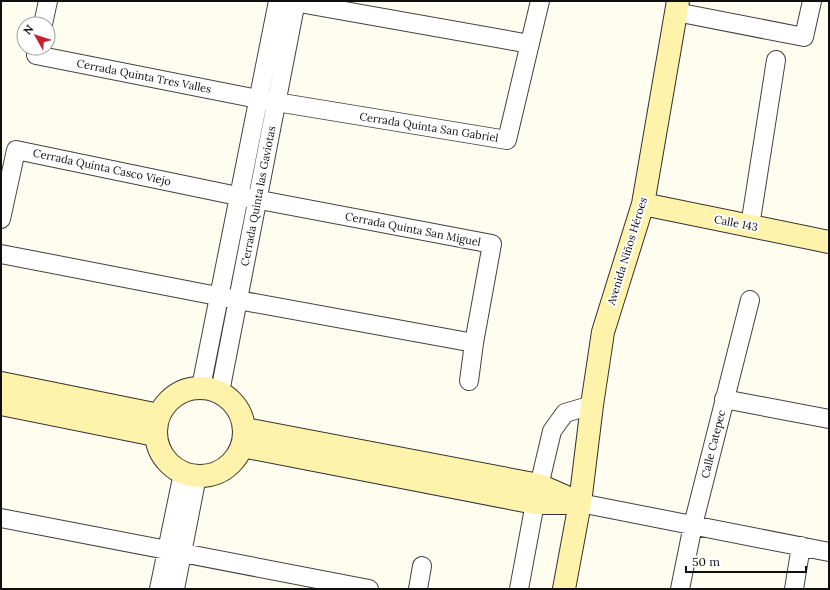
<svg xmlns="http://www.w3.org/2000/svg" width="830" height="590" viewBox="0 0 830 590" font-family="Lora,serif">
  <style>
    .lines { fill: none; stroke-linecap: round; stroke-linejoin: round }
    .street-casing { stroke: #424242; stroke-width: 20 }
    .secondary-casing { stroke: #313131; stroke-width: 24 }
    .street { stroke: #fff; stroke-width: 18 }
    .secondary { stroke: #fff3ab; stroke-width: 22 }
    .labels { text-anchor: middle; dominant-baseline: central; stroke-width: 4; stroke-linejoin: round; paint-order: stroke }
    .street-label { font-size: 11px; fill: #0f0f0f; stroke: #fff }
  </style>
  <rect width="100%" height="100%" fill="#fffcf0"/>
  <g class="lines">
    <!-- street casing -->
    <g class="street-casing">
      <path id="street" d="M288 1 530 44
        M676 12 804 37 812 1
        M43 24 48 1
        M38 48 36 55 258 99 507 140 540 1
        M1 219 16 150 228 194 492 244 474 343 469 381
        M750 226 776 60
        M1 254 238 300 474 343
        M201 387 278 1
        M220 392 296 1
        M724 399 829 419
        M580 503 829 552
        M1 518 369 589
        M159 589 183 473
        M175 589 197 476
        M418 589 422 566
        M519 589 535 503 552 431 565 413 592 405
        M680 589 693 525 750 300
        M794 589 801 546"/>
    </g>
    <!-- secondary casing -->
    <g class="secondary-casing">
      <path id="secondary" d="M643 204 829 242
        M1 383 159 415
        M156 432a44 44 0 1 1 88 0a44 44 0 1 1-88 0Z
        M1 404 155 435
        M245 429 539 485 580 503
        M242 446 535 503H572
        M564 589 580 503 592 405 603 332 643 204 678 1"/>
    </g>
    <!-- street -->
    <use href="#street" class="street"/>
    <!-- secondary -->
    <use href="#secondary" class="secondary"/>
  </g>
  <g class="labels">
    <!-- street labels -->
    <g class="street-label">
      <text transform="translate(144 76) rotate(11)">Cerrada Quinta Tres Valles</text>
      <text transform="translate(429 127) rotate(9)">Cerrada Quinta San Gabriel</text>
      <text transform="translate(102 167) rotate(12)">Cerrada Quinta Casco Viejo</text>
      <text transform="translate(258 196) rotate(-79)">Cerrada Quinta las Gaviotas</text>
      <text transform="translate(736 223) rotate(11)">Calle 143</text>
      <text transform="translate(413 229) rotate(11)">Cerrada Quinta San Miguel</text>
      <text transform="translate(627 251) rotate(-73)">Avenida Niños Héroes</text>
      <text transform="translate(713 444) rotate(-76)">Calle Catepec</text>
    </g>
  </g>
  <!-- border -->
  <rect width="830" height="590" fill="none" stroke="#0f0f0f" stroke-width="4"/>
  <!-- north arrow -->
  <g transform="translate(36 36) rotate(309)"><circle r="19" fill="#ffffff" stroke="#9f9f9f"/>
  <path d="M0-3L7 15L0 10L-7 15Z" fill="#c5202d"/>
  <text y="-6" font-size="11" font-weight="bold" text-anchor="middle" fill="#0f0f0f">N</text>
  </g>
  <!-- scale -->
  <path d="M686 566v6h120v-6" fill="none" stroke="#0f0f0f" stroke-width="2"/>
  <text x="692" y="566" font-size="12" fill="#0f0f0f" stroke="#ffffff" stroke-width="3" paint-order="stroke">50 m</text>
</svg>
